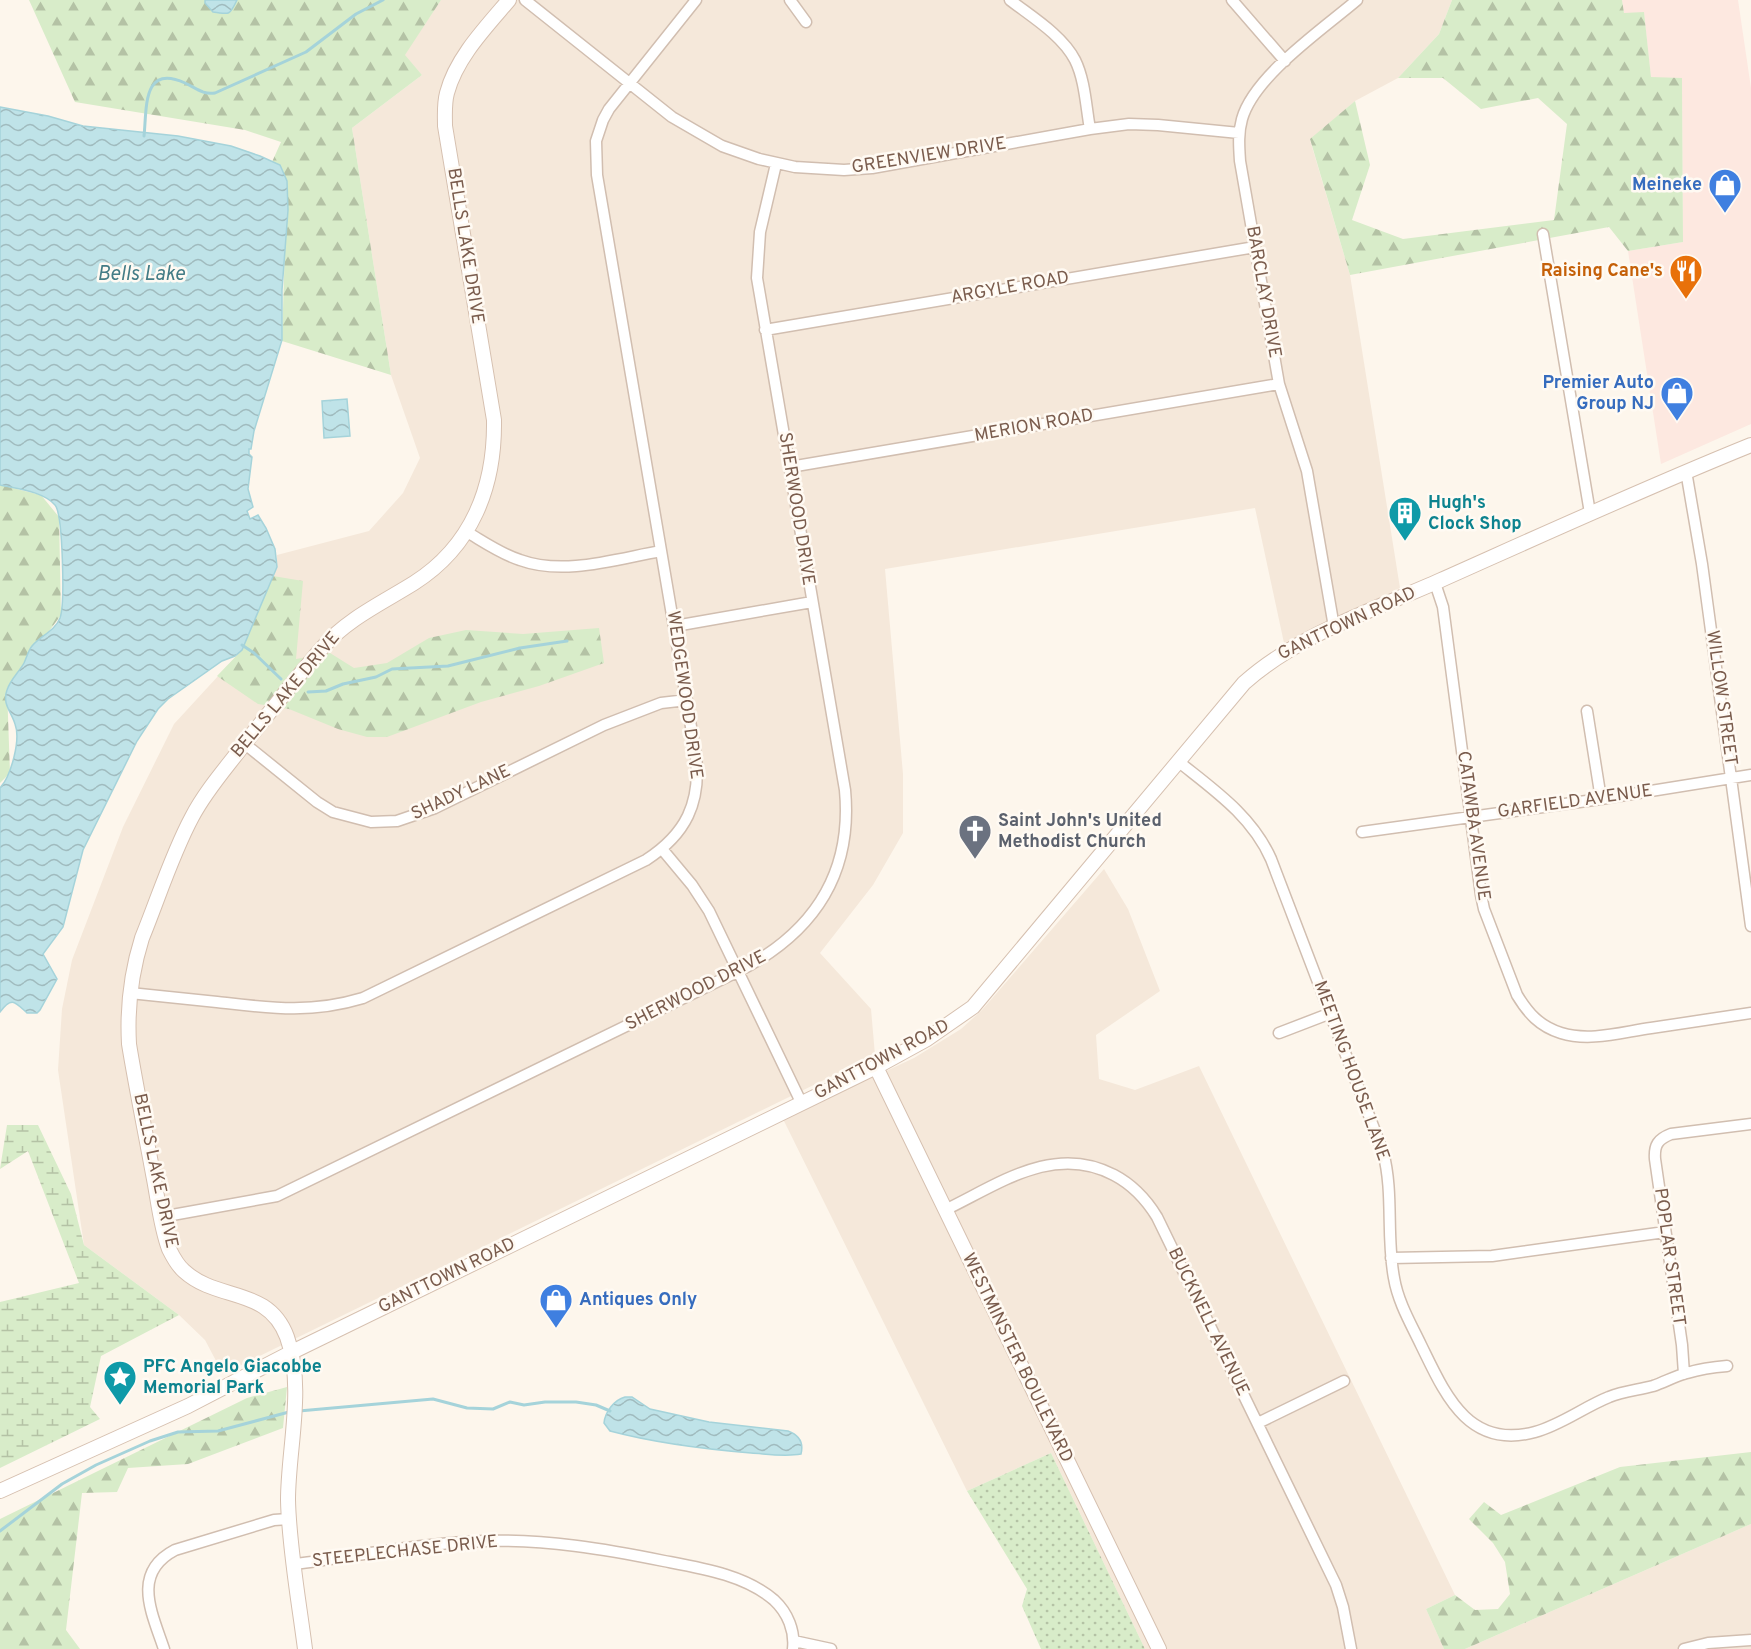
<svg xmlns="http://www.w3.org/2000/svg" width="1751" height="1649" viewBox="0 0 1751 1649" font-family="Overpass,sans-serif">
  <style>
    .residential { fill: #f5e8da }
    .commercial { fill: #fde8e0 }
    .forest { fill: url(#forest-firs) }
    .wetland { fill: url(#wetland-marsh) }
    .park { fill: url(#park-dots) }
    .water { fill: url(#water-waves); stroke: #a5d3da; stroke-width: 1.5 }
    .lines { fill: none; stroke-linecap: round; stroke-linejoin: round }
    .stream { stroke: #a5d3da; stroke-width: 3 }
    .street-casing { stroke: #d1beb0; stroke-width: 13 }
    .secondary-casing { stroke: #d6c0b0; stroke-width: 16 }
    .street { stroke: #fff; stroke-width: 10 }
    .secondary { stroke: #fff; stroke-width: 14 }
    .labels { text-anchor: middle; dominant-baseline: central; stroke-width: 5; stroke-linejoin: round; paint-order: stroke }
    .street-label { font-size: 18px; fill: #7a5c4d; stroke: #fffaf3 }
    .shop-label { font-size: 18px; font-weight: bold; fill: #366cbe; stroke: #fffaf3; text-anchor: end }
    .food-label { font-size: 18px; font-weight: bold; fill: #c56008; stroke: #fffaf3; text-anchor: end }
    .culture-label { font-size: 18px; font-weight: bold; fill: #0d838f; stroke: #fffaf3; text-anchor: start }
    .worship-label { font-size: 18px; font-weight: bold; fill: #5b616d; stroke: #fffaf3; text-anchor: start }
    .water-label { font-size: 20px; font-style: italic; fill: #437c86; stroke: #fffaf3 }
  </style>
  <defs>
    <pattern id="forest-firs" width="22" height="20" patternUnits="userSpaceOnUse" patternTransform="scale(1.5)"><rect width="22" height="20" fill="#d8ecc9"/><path d="M5 1l3.5 6h-7zM16 11l3.5 6h-7z" fill="#b4c2a5"/></pattern>
    <pattern id="wetland-marsh" width="20" height="14" patternUnits="userSpaceOnUse" patternTransform="scale(1.5)"><rect width="20" height="14" fill="#d8ecc9"/><path d="M1 5h8M5 5V1M11 12h8M15 12V8" fill="none" stroke="#b4c2a5"/></pattern>
    <pattern id="park-dots" width="8" height="8" patternUnits="userSpaceOnUse" patternTransform="scale(1.5)"><rect width="8" height="8" fill="#d8ecc9"/><path d="M2 2h.1M6 6h.1" fill="none" stroke="#b4c2a5" stroke-width="1.8" stroke-linecap="round"/></pattern>
    <pattern id="water-waves" width="16" height="10" patternUnits="userSpaceOnUse" patternTransform="scale(1.5)"><rect width="16" height="10" fill="#bfe3e8"/><path d="M0 5q4-4 8 0t8 0" fill="none" stroke="#a0bbbe"/></pattern>
  </defs>
  <rect width="100%" height="100%" fill="#fdf6ec"/>
  <!-- residential -->
  <path class="residential" d="M441 0H1452L1439 34 1398 78 1355 101 1310 140 1350 275 1400 588 1284 643 1255 508 885 569 903 774V833L873 885 820 953 871 1009 875 1055 223 1374 205 1340 179 1315 84 1245 58 1070 62 1009 72 960 123 827 174 724 242 650 277 568V555L369 531 403 493 420 458 391 375 352 128 422 75 404 55Z
    M1104 869 1128 909 1160 991 1096 1035 1099 1079 1135 1090 1199 1066 1455 1595 1426 1609 1444 1649H1145L1051 1453 967 1491 783 1119 914 1058 961 1029 982 1010Z
    M1751 1524V1649H1465Z"/>
  <!-- commercial -->
  <path class="commercial" d="M1622 0H1738L1751 88V424L1661 464 1628 251 1683 242 1682 78H1651L1644 13H1624Z"/>
  <!-- forest -->
  <path class="forest" d="M29 0H441L405 55 422 75 352 128 391 375 282 341 287 181 272 162 281 142 245 130 75 102Z
    M1452 0H1622L1624 13 1644 12 1651 77 1682 78 1683 242 1628 251 1609 227 1350 275 1310 139 1355 101 1370 165 1352 220 1403 239 1554 220 1567 124 1538 98 1481 109 1443 78H1398L1439 34Z
    M0 485 41 495 59 517 61 615 7 688 10 773 0 783Z
    M273 576 303 581 296 659 330 653 354 668 387 663 429 638 466 630 523 634 599 628 604 663 539 686 481 702 387 737H367L338 729 289 709 258 704 217 676 242 650Z
    M287 1387 283 1428 188 1464 128 1468 117 1492 82 1493 66 1630 80 1649H0V1519L247 1398Z
    M1751 1452V1524L1465 1649H1444L1426 1609 1455 1595 1475 1610 1498 1609 1510 1594 1505 1562 1493 1543 1469 1519 1484 1502 1501 1515 1620 1467Z"/>
  <!-- wetland -->
  <path class="wetland" d="M7 1125H38L71 1194 84 1245 179 1315 101 1356 90 1407 100 1419 0 1468V1302L79 1283 28 1151 0 1169Z"/>
  <!-- park -->
  <path class="park" d="M1051 1453 1145 1649H1041L1022 1606 1027 1589 967 1491Z"/>
  <!-- water -->
  <path class="water" d="M205 0H237C230 15 230 15 213 12L205 3Z
    M0 107 48 116 83 126 178 136 231 146 260 156 280 165 287 181 288 210 282 290V340L254 431 251 449H249V454L252 457 248 489 253 507 247 511 250 519 258 515 266 528 275 549 277 567 242 650 235 656 222 661 168 699 158 709 137 741 83 850 63 927 43 954 57 979 40 1010 37 1013H27C15 1002 12 996 0 1012V788C11 776 21 740 15 724 11 711 2 704 7 690 10 680 19 672 24 663 27 657 28 651 32 646 40 636 55 631 60 618 65 605 63 514 55 505 43 491 17 489 0 485Z
    M347 399 350 436 324 438 322 401Z
    M625 1397H632L650 1409 709 1422 788 1431C799 1435 804 1442 801 1454 785 1457 767 1454 751 1453 703 1449 655 1443 610 1431L604 1423C605 1412 614 1400 625 1397Z"/>
  <g class="lines">
    <!-- stream -->
    <path class="stream" d="M144 136C147 109 142 63 185 83 196 88 203 95 215 93L306 52 356 14 383 0
      M242 645 254 653 281 679
      M308 692 326 691 343 684 376 677 392 669 448 666 520 648 567 641
      M299 1411 433 1399 467 1408 493 1409 510 1402 524 1405 545 1402H576L596 1405 610 1411
      M0 1531 62 1484 96 1465 150 1441 178 1432 218 1431 289 1412"/>
    <!-- street casing -->
    <g class="street-casing">
      <path id="street" d="M525 0 672 117 722 146 759 159 795 167 844 170 872 168 1090 129 1129 124 1158 125 1239 133
        M790 0 806 22
        M1010 0C1032 17 1062 35 1075 60 1085 80 1086 107 1090 129
        M1232 0 1285 61
        M1543 234 1590 513
        M765 330 1255 247
        M790 467 1279 384
        M1686 471 1702 564 1751 926
        M467 532C484 542 501 554 520 560 564 576 616 559 661 551
        M1435 583 1443 607 1481 895 1484 909 1517 995C1528 1013 1539 1026 1561 1033 1590 1042 1622 1032 1651 1028 1684 1023 1718 1018 1751 1013
        M675 626 812 602
        M1334 627 1307 471 1279 384 1240 161C1239 146 1238 133 1242 119 1254 76 1323 29 1357 0
        M1587 711 1601 799
        M245 744 317 802 333 812 371 822 397 821 435 808 604 725 661 703 687 700
        M1179 762C1214 790 1252 816 1271 859L1383 1152C1394 1193 1386 1236 1394 1278 1398 1302 1411 1324 1421 1345 1445 1394 1468 1450 1535 1432 1561 1425 1584 1407 1609 1397 1623 1391 1638 1390 1653 1386 1665 1382 1675 1376 1687 1373 1700 1369 1714 1367 1727 1366
        M1362 832 1601 799 1751 775
        M662 849 692 885 709 911 801 1102
        M130 993C159 996 188 999 217 1002 270 1008 310 1014 363 998L646 860C686 834 701 803 696 756L597 175 596 141 603 120 609 109 696 0
        M1279 1033 1331 1013
        M945 1210C999 1184 1054 1143 1114 1175 1133 1185 1146 1199 1157 1217L1336 1585 1343 1607 1351 1649
        M161 1217 277 1196 737 972C812 934 853 876 845 790L757 278 760 232 776 164
        M1391 1258 1492 1256 1665 1232
        M1684 1374 1682 1345 1655 1159C1654 1145 1658 1139 1671 1134L1751 1124
        M1258 1423 1344 1381
        M295 1564C357 1556 421 1543 484 1541 545 1539 605 1549 664 1561 701 1568 745 1575 774 1600 788 1613 795 1631 793 1649
        M794 1641 831 1649
        M164 1649C152 1613 131 1573 175 1550L274 1520 289 1519
        M1684 1649 1708 1643 1751 1640"/>
    </g>
    <!-- secondary casing -->
    <g class="secondary-casing">
      <path id="secondary" d="M876 1067 1159 1649
        M0 1491 188 1406 292 1352 876 1067 927 1039 973 1007 1244 683C1299 634 1374 610 1441 580 1544 534 1647 487 1751 445
        M305 1649C299 1602 289 1547 288 1500 288 1449 305 1387 287 1337 268 1286 218 1302 184 1271 178 1266 173 1257 169 1249 160 1225 158 1198 153 1174 145 1130 136 1087 129 1044 127 1008 131 973 142 938 158 899 172 854 192 817 206 790 227 767 245 743 271 711 295 679 322 648 347 619 382 603 414 583 472 546 495 487 494 420L445 126C445 115 444 104 447 93 456 58 486 27 509 0"/>
    </g>
    <!-- street -->
    <use href="#street" class="street"/>
    <!-- secondary -->
    <use href="#secondary" class="secondary"/>
  </g>
  <!-- icons -->
  <defs>
    <g id="shop-pin" transform="scale(1.725)"><path d="M0 17L-7.5 6A9.5 9.5 0 1 1 7.5 6Z" fill="#3f7fe0" stroke="#fffaf3"/><path d="M-5-2.5h2.3a2.7 3.5 0 0 1 5.4 0H5L5.5 6h-11ZM-1.5-2.5h3a1.5 2.3 0 0 0-3 0Z" fill="#fff"/></g>
    <g id="restaurant-pin" transform="scale(1.725)"><path d="M0 17L-7.5 6A9.5 9.5 0 1 1 7.5 6Z" fill="#e8710a" stroke="#fffaf3"/><path d="M-5-6h1v4h1v-4h1v4h1v-4h1v5L-1.5 .5V6h-2V.5L-5-1ZM5-6V6H3V1.5H1.5Q1.5-4 5-6Z" fill="#fff"/></g>
    <g id="building-pin" transform="scale(1.725)"><path d="M0 17L-7.5 6A9.5 9.5 0 1 1 7.5 6Z" fill="#0f9aa8" stroke="#fffaf3"/><path d="M-4-6H4V6H1V3H-1V6H-4ZM-2.5-4.3h1.7v1.8h-1.7ZM.8-4.3h1.7v1.8H.8ZM-2.5-1h1.7V.8h-1.7ZM.8-1h1.7V.8H.8Z" fill="#fff"/></g>
    <g id="church-pin" transform="scale(1.725)"><path d="M0 17L-7.5 6A9.5 9.5 0 1 1 7.5 6Z" fill="#6b7280" stroke="#fffaf3"/><path d="M-1.2-6h2.4v3.5h3.3v2.4h-3.3V6h-2.4V-.1h-3.3v-2.4h3.3Z" fill="#fff"/></g>
    <g id="sight-pin" transform="scale(1.725)"><path d="M0 17L-7.5 6A9.5 9.5 0 1 1 7.5 6Z" fill="#0f9aa8" stroke="#fffaf3"/><path d="M0-6L1.8-2.2L6-1.7L2.9 1.2L3.7 5.4L0 3.3L-3.7 5.4L-2.9 1.2L-6-1.7L-1.8-2.2Z" fill="#fff"/></g>
  </defs>
  <g fill-rule="evenodd">
    <use href="#shop-pin" x="1725" y="185"/>
    <use href="#restaurant-pin" x="1686" y="271"/>
    <use href="#shop-pin" x="1677" y="393"/>
    <use href="#building-pin" x="1405" y="513"/>
    <use href="#church-pin" x="975" y="831"/>
    <use href="#shop-pin" x="556" y="1300"/>
    <use href="#sight-pin" x="120" y="1377"/>
  </g>
  <g class="labels">
    <!-- street labels -->
    <g class="street-label">
      <text transform="translate(929 156) rotate(-9)">GREENVIEW DRIVE</text>
      <text transform="translate(465 246) rotate(81)">BELLS LAKE DRIVE</text>
      <text transform="translate(1010 288) rotate(-10)">ARGYLE ROAD</text>
      <text transform="translate(1263 292) rotate(80)">BARCLAY DRIVE</text>
      <text transform="translate(1034 426) rotate(-10)">MERION ROAD</text>
      <text transform="translate(796 509) rotate(81)">SHERWOOD DRIVE</text>
      <text transform="translate(1347 624) rotate(-25)">GANTTOWN ROAD</text>
      <text transform="translate(286 695) rotate(-50)">BELLS LAKE DRIVE</text>
      <text transform="translate(684 695) rotate(82)">WEDGEWOOD DRIVE</text>
      <text transform="translate(1721 698) rotate(82)">WILLOW STREET</text>
      <text transform="translate(461 793) rotate(-25)">SHADY LANE</text>
      <text transform="translate(1575 802) rotate(-8)">GARFIELD AVENUE</text>
      <text transform="translate(1473 826) rotate(82)">CATAWBA AVENUE</text>
      <text transform="translate(696 991) rotate(-27)">SHERWOOD DRIVE</text>
      <text transform="translate(882 1060) rotate(-28)">GANTTOWN ROAD</text>
      <text transform="translate(1351 1071) rotate(70)">MEETING HOUSE LANE</text>
      <text transform="translate(155 1171) rotate(78)">BELLS LAKE DRIVE</text>
      <text transform="translate(1669 1257) rotate(82)">POPLAR STREET</text>
      <text transform="translate(447 1276) rotate(-26)">GANTTOWN ROAD</text>
      <text transform="translate(1208 1322) rotate(64)">BUCKNELL AVENUE</text>
      <text transform="translate(1017 1358) rotate(64)">WESTMINSTER BOULEVARD</text>
      <text transform="translate(405 1552) rotate(-6)">STEEPLECHASE DRIVE</text>
    </g>
    <!-- shop labels -->
    <g class="shop-label">
      <text x="1702" y="185">Meineke</text>
      <text x="1654" y="383">Premier Auto<tspan x="1654" dy="21">Group NJ</tspan></text>
      <text x="579" y="1300" text-anchor="start">Antiques Only</text>
    </g>
    <!-- food labels -->
    <g class="food-label">
      <text x="1663" y="271">Raising Cane's</text>
    </g>
    <!-- culture labels -->
    <g class="culture-label">
      <text x="1428" y="503">Hugh's<tspan x="1428" dy="21">Clock Shop</tspan></text>
      <text x="143" y="1367">PFC Angelo Giacobbe<tspan x="143" dy="21">Memorial Park</tspan></text>
    </g>
    <!-- worship labels -->
    <g class="worship-label">
      <text x="998" y="821">Saint John's United<tspan x="998" dy="21">Methodist Church</tspan></text>
    </g>
    <!-- water labels -->
    <g class="water-label">
      <text x="141" y="275">Bells Lake</text>
    </g>
  </g>
</svg>
